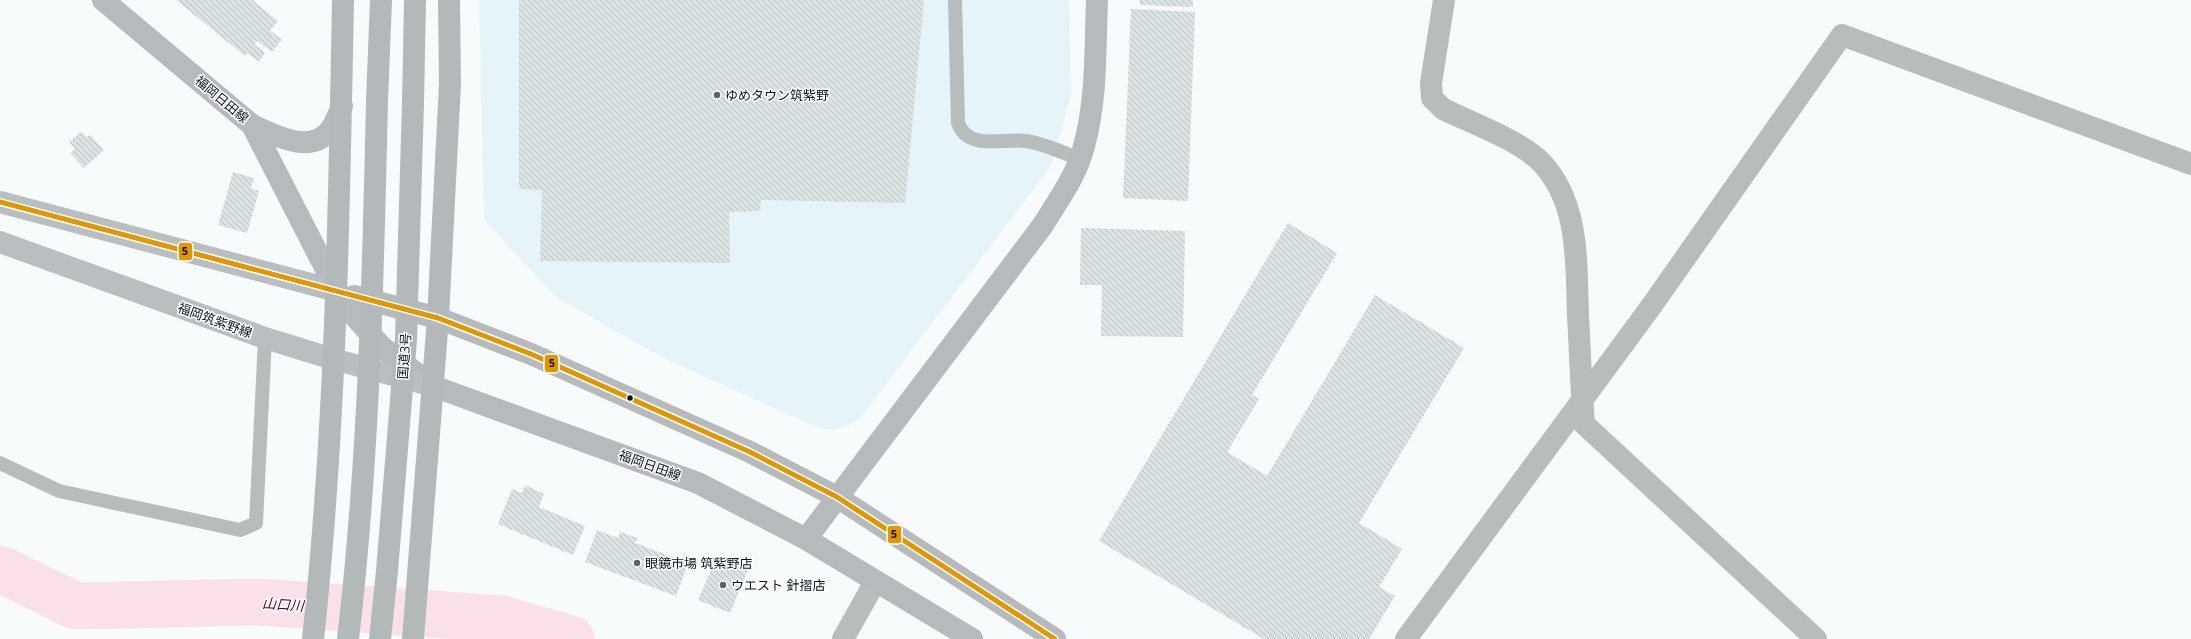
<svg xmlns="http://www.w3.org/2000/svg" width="2191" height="639" viewBox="0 0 2191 639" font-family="'Open Sans','Noto Sans JP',sans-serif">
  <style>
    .built { fill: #e5f4f9 }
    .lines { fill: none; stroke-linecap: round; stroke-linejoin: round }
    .river { stroke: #fae0e8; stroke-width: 47 }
    .building { fill: url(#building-back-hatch) }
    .lane { stroke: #b7bcbd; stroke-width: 14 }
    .street { stroke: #b7bcbd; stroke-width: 22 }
    .secondary { stroke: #b7babc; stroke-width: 22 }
    .primary { stroke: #b9bfc0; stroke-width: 22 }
    .highway { stroke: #b3b9bb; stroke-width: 22 }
    .highway-bridge { stroke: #b3b9bb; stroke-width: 22 }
    .bus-1-casing { stroke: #fff; stroke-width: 8 }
    .bus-1 { stroke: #df9702; stroke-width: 5 }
    .poi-dot { fill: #5b6466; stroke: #fff; stroke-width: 1.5 }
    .bus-dot { fill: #061215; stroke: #fff; stroke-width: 1.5 }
    .labels { text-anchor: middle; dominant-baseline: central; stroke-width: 3; stroke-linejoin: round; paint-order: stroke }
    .poi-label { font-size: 13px; fill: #061215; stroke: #fff; text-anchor: start }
    .street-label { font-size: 13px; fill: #061215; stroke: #fff }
    .water-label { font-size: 14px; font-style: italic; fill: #54002c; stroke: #fff }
    .line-badge { stroke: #fff; stroke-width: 1.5 }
    .pale-badge-label { font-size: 11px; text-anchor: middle; font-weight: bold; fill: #111 }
  </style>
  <defs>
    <pattern id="building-back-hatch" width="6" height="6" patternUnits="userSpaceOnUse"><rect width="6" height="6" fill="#dbe2e4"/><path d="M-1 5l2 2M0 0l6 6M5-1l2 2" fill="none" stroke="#bac1c3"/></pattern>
  </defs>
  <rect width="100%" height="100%" fill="#f8fbfc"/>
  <!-- built -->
  <path class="built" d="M479 0H1069L1071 95 1051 166 864 413 855 422 844 427 833 430 821 429 661 357 556 297 484 220Z"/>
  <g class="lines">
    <!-- river -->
    <path class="river" d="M0 569 76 606 258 602 501 619 571 639"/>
  </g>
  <!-- building -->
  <path class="building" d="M176 0H252L278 21 270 31 282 39 272 52 257 41 254 44 265 53 259 62 247 53 245 56Z
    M519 0H924L905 203 761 200 760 211 729 212 730 263 540 261 542 190 519 189Z
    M1140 0H1193V7L1140 5Z
    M1131 9 1195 12 1188 201 1123 198Z
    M81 132 87 137 90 135 104 150 84 168 70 153 75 149 69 142Z
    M233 172 254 178 251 188 259 191 247 233 218 225Z
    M1288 223 1337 253 1252 395 1259 399 1227 452 1267 476 1375 295 1464 348 1359 523 1402 549 1379 587 1395 596 1369 639H1264L1099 541Z
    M1081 228 1185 231 1183 337 1101 336 1102 285H1080Z
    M525 485 544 494 539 507 585 526 573 555 498 524 512 489 522 493Z
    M597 530 618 538 620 532 638 538 635 543 688 563 676 596 585 562Z
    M717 556 748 570 730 613 698 600Z"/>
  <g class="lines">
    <!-- lane -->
    <path class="lane" d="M955 0 958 123C968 151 1003 138 1026 141 1045 144 1062 152 1079 159
      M0 463 59 491 240 530 256 523 265 338"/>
    <!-- street -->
    <path class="street" d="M1444 0 1431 83 1432 98 1443 109C1472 123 1519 140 1541 162 1580 203 1576 263 1578 315 1580 351 1581 387 1584 424L1816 639
      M843 639 875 582
      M1406 639 1650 308 1842 35 2191 164"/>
    <!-- secondary -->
    <path class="secondary" d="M103 0 252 125 337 291 356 318 382 347 433 386 698 483 806 539 972 639
      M252 125C275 135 311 156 331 129 336 122 339 113 342 106
      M354 296 438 318 531 354 750 452 837 497 1055 639
      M806 539 1043 225C1058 200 1077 175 1084 146 1097 99 1095 49 1097 0"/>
    <!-- primary -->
    <path class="primary" d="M0 202 337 291
      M0 242 265 338 333 359 433 386"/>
    <!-- highway -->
    <path class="highway" d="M377 101 381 0
      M413 103 415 0
      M313 639C336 427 339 213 343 0
      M413 639 438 318 450 84 449 0"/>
    <!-- highway-bridge -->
    <path class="highway-bridge" d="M348 639C369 460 373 280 377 101
      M380 639 387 571 406 339 413 103"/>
    <!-- bus-1 casing -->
    <g class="bus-1-casing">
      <path id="bus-1" d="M0 202 438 318 531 354 750 452 837 497 1055 639"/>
    </g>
    <!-- bus-1 -->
    <use href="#bus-1" class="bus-1"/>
  </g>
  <!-- markers -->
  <g class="poi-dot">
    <circle cx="717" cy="95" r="4"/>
    <circle cx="637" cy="563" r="4"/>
    <circle cx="723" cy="585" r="4"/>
  </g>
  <circle class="bus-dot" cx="630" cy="398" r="3.5"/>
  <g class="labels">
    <!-- poi labels -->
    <g class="poi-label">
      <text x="725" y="95">ゆめタウン筑紫野</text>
      <text x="645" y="563">眼鏡市場 筑紫野店</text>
      <text x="731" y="585">ウエスト 針摺店</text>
    </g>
    <!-- street labels -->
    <g class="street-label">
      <text transform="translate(222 99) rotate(40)">福岡日田線</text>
      <text transform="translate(215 320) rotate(20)">福岡筑紫野線</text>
      <text transform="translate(404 356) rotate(-86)">国道3号</text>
      <text transform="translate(650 465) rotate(20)">福岡日田線</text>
    </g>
    <!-- water labels -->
    <g class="water-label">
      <text transform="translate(283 604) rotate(4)">山口川</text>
    </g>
  </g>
  <g class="line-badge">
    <rect x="178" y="242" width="15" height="19" rx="4" fill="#df9702"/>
    <rect x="544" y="354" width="15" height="19" rx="4" fill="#df9702"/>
    <rect x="887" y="525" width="15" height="19" rx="4" fill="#df9702"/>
  </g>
  <g class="pale-badge-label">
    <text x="185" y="255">5</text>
    <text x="552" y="367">5</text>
    <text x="894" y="538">5</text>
  </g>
</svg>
